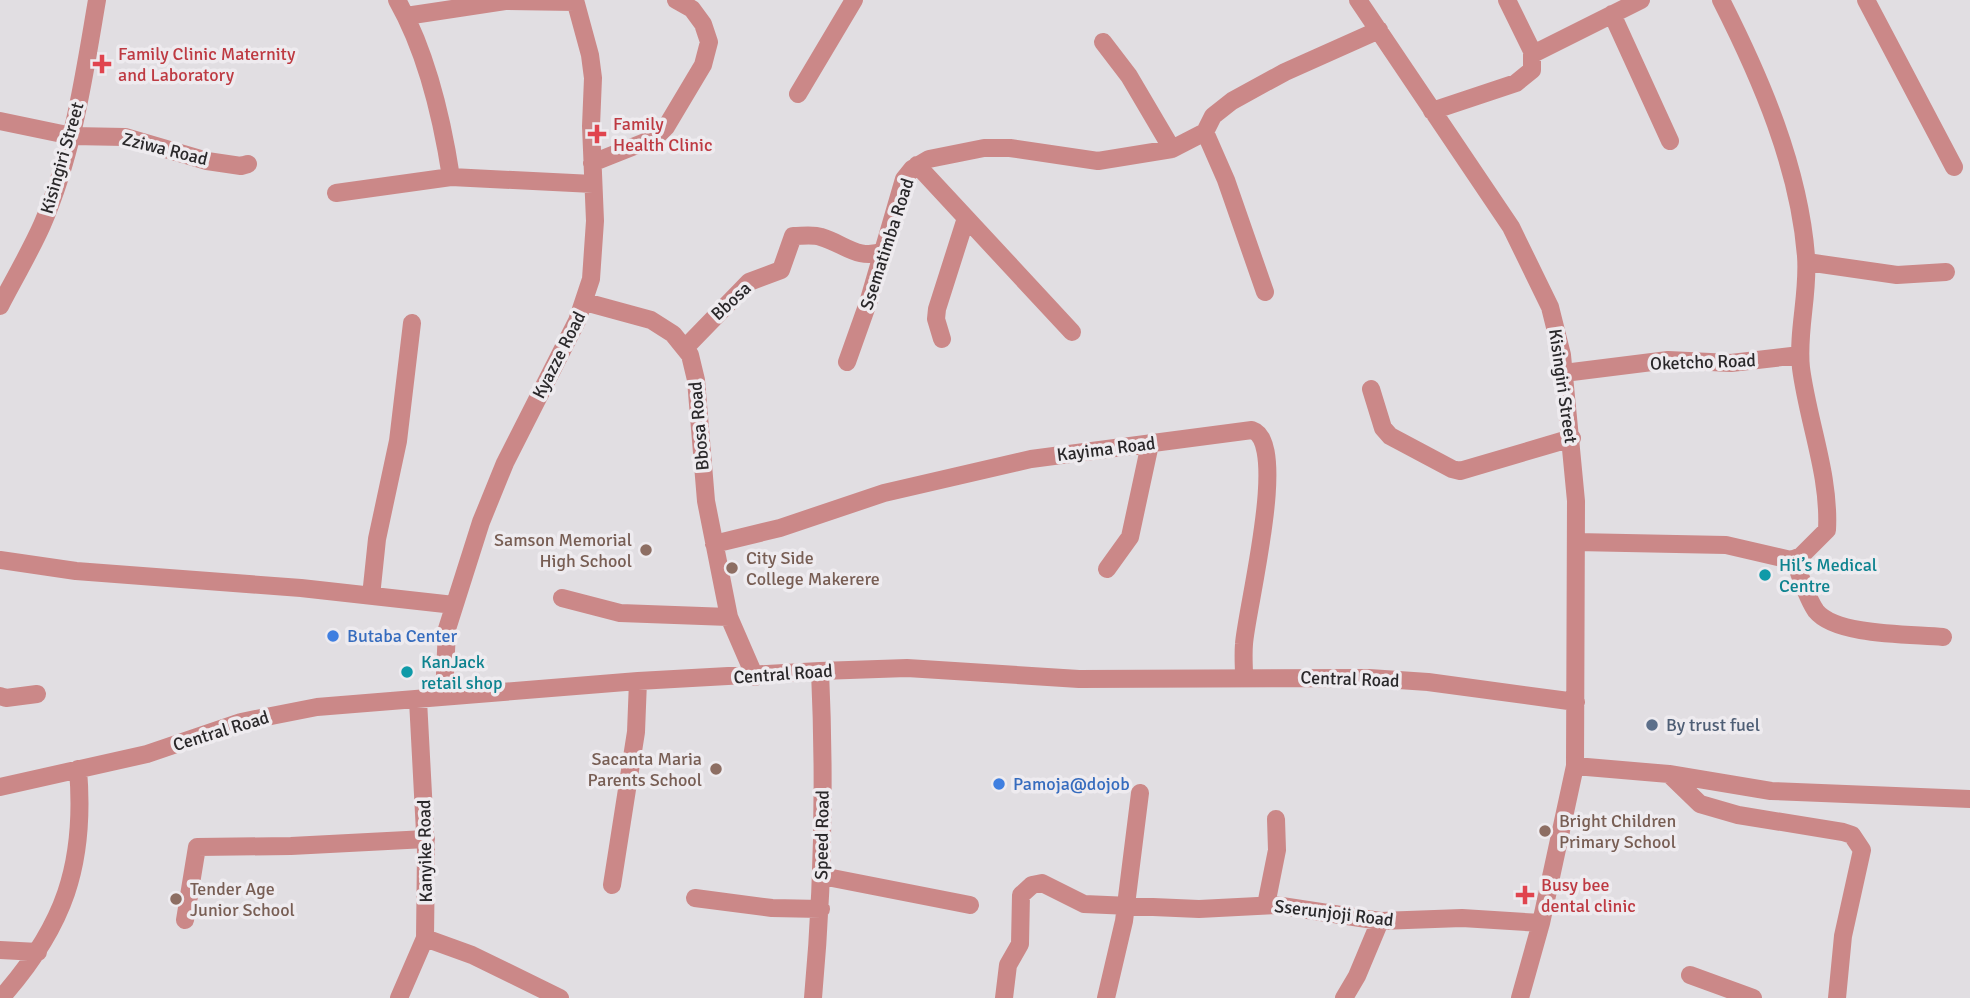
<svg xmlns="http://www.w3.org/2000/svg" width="1970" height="998" viewBox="0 0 1970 998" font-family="Signika,sans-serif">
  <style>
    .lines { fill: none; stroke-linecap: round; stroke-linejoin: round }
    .minor { stroke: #cb8888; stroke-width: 18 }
    .health-dot { fill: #e0444e; stroke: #eeebef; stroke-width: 2.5 }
    .education-dot { fill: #8d6e63; stroke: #eeebef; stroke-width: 2.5 }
    .culture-dot { fill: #0f9aa8; stroke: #eeebef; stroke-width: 2.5 }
    .shop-dot { fill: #3f7fe0; stroke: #eeebef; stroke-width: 2.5 }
    .service-dot { fill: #5c6f8a; stroke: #eeebef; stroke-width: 2.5 }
    .labels { text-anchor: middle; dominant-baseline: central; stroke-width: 7; stroke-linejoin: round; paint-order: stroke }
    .health-label { font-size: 18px; fill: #be3a42; stroke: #eeebef; text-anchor: start }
    .street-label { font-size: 18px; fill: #2a282a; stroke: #eeebef }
    .education-label { font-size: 18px; fill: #785e54; stroke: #eeebef; text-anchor: start }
    .culture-label { font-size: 18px; fill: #0d838f; stroke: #eeebef; text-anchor: start }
    .shop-label { font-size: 18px; fill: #366cbe; stroke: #eeebef; text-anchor: start }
    .service-label { font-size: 18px; fill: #4e5e75; stroke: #eeebef; text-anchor: start }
  </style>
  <rect width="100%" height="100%" fill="#e1dee2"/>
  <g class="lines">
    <!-- minor -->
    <path class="minor" d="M397 0C426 51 442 118 451 177
      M1358 0 1511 227 1550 307 1562 355 1576 501 1575 766 1541 923 1520 998
      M1866 0 1954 167
      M1612 14 1670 141
      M406 16 505 1 575 2
      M1103 42 1129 76 1172 149
      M1533 54 1641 0
      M798 94 854 0
      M1432 111 1516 83 1532 70V51L1507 0
      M0 121 72 136 125 137 207 161 241 166 248 164
      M1205 132 1226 180 1265 292
      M592 163 655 138 666 127 703 65 709 42 703 24 692 9 676 0
      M917 165 1072 332
      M336 193 451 177 593 184
      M1807 262 1897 275 1946 272
      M585 302 651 320 673 334 690 355 696 380 706 501 729 617 755 677
      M0 306C14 279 30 252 42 225 73 154 84 76 97 0
      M942 339 936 319 937 309 966 218
      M685 348 749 282 781 270 793 236C802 236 813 234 821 237 845 244 858 261 884 251
      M847 362 868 303 904 179 912 169 929 159 984 148H1010L1098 161 1172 149 1205 132 1213 116 1232 101 1285 72 1379 30
      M1564 373 1668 360 1731 363 1800 355
      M1371 389 1383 428 1390 436 1452 469 1460 471 1572 438
      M1576 542 1726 545 1791 560 1801 556 1827 530C1830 475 1808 422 1801 368 1797 331 1809 294 1806 256 1799 167 1761 79 1721 0
      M714 544 780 528 884 493 1031 459 1252 430C1290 442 1246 610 1244 644 1243 655 1244 666 1244 677
      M0 560 76 571 301 588 454 605
      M1794 560C1801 576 1806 597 1816 611 1836 636 1911 634 1943 637
      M1107 569 1130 537 1150 444
      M371 596 377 539 398 441 412 323
      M562 598 620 613 729 617
      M0 696 6 698 37 694
      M444 696 447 629 481 522 505 463 577 321 591 279 595 221 591 126 593 78 590 55 575 0
      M1575 766 1669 774 1771 791 1970 799
      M1669 774 1700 804 1738 815 1843 832 1852 835 1862 850 1843 936 1837 998
      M0 787 147 754 241 722 317 707 638 681 820 671 907 668 1079 679 1369 678 1428 682 1576 702
      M822 876 970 905
      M612 885 636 732 638 681
      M695 898 772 908 821 909
      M1266 905 1277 850 1276 819
      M185 920 197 847 291 846 426 839
      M425 938 472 955 560 998
      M0 950 38 952
      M1690 975 1753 998
      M1 998C64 927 86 865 78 769
      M399 998 425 938 426 851 418 700
      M813 998C823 889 825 780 820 671
      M1004 998 1008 965 1020 944 1021 895 1032 885 1042 883 1084 904 1199 909 1275 905 1380 921 1462 918 1541 923
      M1106 998 1124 921 1140 793
      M1344 998 1357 976 1380 921"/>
  </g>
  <!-- markers -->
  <g class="health-dot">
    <path d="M98.5 53.5h7v7h7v7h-7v7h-7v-7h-7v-7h7z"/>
    <path d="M593.5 123.5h7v7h7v7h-7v7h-7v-7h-7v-7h7z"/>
    <path d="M1521.5 884.5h7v7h7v7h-7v7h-7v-7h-7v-7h7z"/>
  </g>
  <g class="education-dot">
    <circle cx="646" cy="550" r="7"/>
    <circle cx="732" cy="568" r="7"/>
    <circle cx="716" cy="769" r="7"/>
    <circle cx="1545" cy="831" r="7"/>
    <circle cx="176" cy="899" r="7"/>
  </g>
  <g class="culture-dot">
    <circle cx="1765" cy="575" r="7"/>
    <circle cx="407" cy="672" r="7"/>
  </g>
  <g class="shop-dot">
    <circle cx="333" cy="636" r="7"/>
    <circle cx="999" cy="784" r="7"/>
  </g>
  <circle class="service-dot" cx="1652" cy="725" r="7"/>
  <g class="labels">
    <!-- health labels -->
    <g class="health-label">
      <text x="118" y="54">Family Clinic Maternity<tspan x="118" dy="21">and Laboratory</tspan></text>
      <text x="613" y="124">Family<tspan x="613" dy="21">Health Clinic</tspan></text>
      <text x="1541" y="885">Busy bee<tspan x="1541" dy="21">dental clinic</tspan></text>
    </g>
    <!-- street labels -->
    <g class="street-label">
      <text transform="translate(165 149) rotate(14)">Zziwa Road</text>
      <text transform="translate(62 158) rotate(-74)">Kisingiri Street</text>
      <text transform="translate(887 244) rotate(-72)">Ssematimba Road</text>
      <text transform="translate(731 301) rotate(-43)">Bbosa</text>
      <text transform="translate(559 355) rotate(-63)">Kyazze Road</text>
      <text transform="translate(1703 362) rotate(-2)">Oketcho Road</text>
      <text transform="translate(1563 386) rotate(82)">Kisingiri Street</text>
      <text transform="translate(699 426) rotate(-95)">Bbosa Road</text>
      <text transform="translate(1106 449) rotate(-7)">Kayima Road</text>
      <text transform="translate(783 674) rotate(-4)">Central Road</text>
      <text transform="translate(1350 679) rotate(2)">Central Road</text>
      <text transform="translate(221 731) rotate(-17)">Central Road</text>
      <text transform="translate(822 835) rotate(-89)">Speed Road</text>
      <text transform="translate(425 851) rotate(-91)">Kanyike Road</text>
      <text transform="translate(1334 913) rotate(7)">Sserunjoji Road</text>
    </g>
    <!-- education labels -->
    <g class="education-label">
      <text x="632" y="540" text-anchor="end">Samson Memorial<tspan x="632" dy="21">High School</tspan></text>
      <text x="746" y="558">City Side<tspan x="746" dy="21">College Makerere</tspan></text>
      <text x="702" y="759" text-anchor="end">Sacanta Maria<tspan x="702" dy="21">Parents School</tspan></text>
      <text x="1559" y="821">Bright Children<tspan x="1559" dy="21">Primary School</tspan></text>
      <text x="190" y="889">Tender Age<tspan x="190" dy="21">Junior School</tspan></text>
    </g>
    <!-- culture labels -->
    <g class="culture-label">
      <text x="1779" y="565">Hil’s Medical<tspan x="1779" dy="21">Centre</tspan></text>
      <text x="421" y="662">KanJack<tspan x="421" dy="21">retail shop</tspan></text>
    </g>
    <!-- shop labels -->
    <g class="shop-label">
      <text x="347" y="636">Butaba Center</text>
      <text x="1013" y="784">Pamoja@dojob</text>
    </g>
    <!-- service labels -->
    <g class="service-label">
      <text x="1666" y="725">By trust fuel</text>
    </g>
  </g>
</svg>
